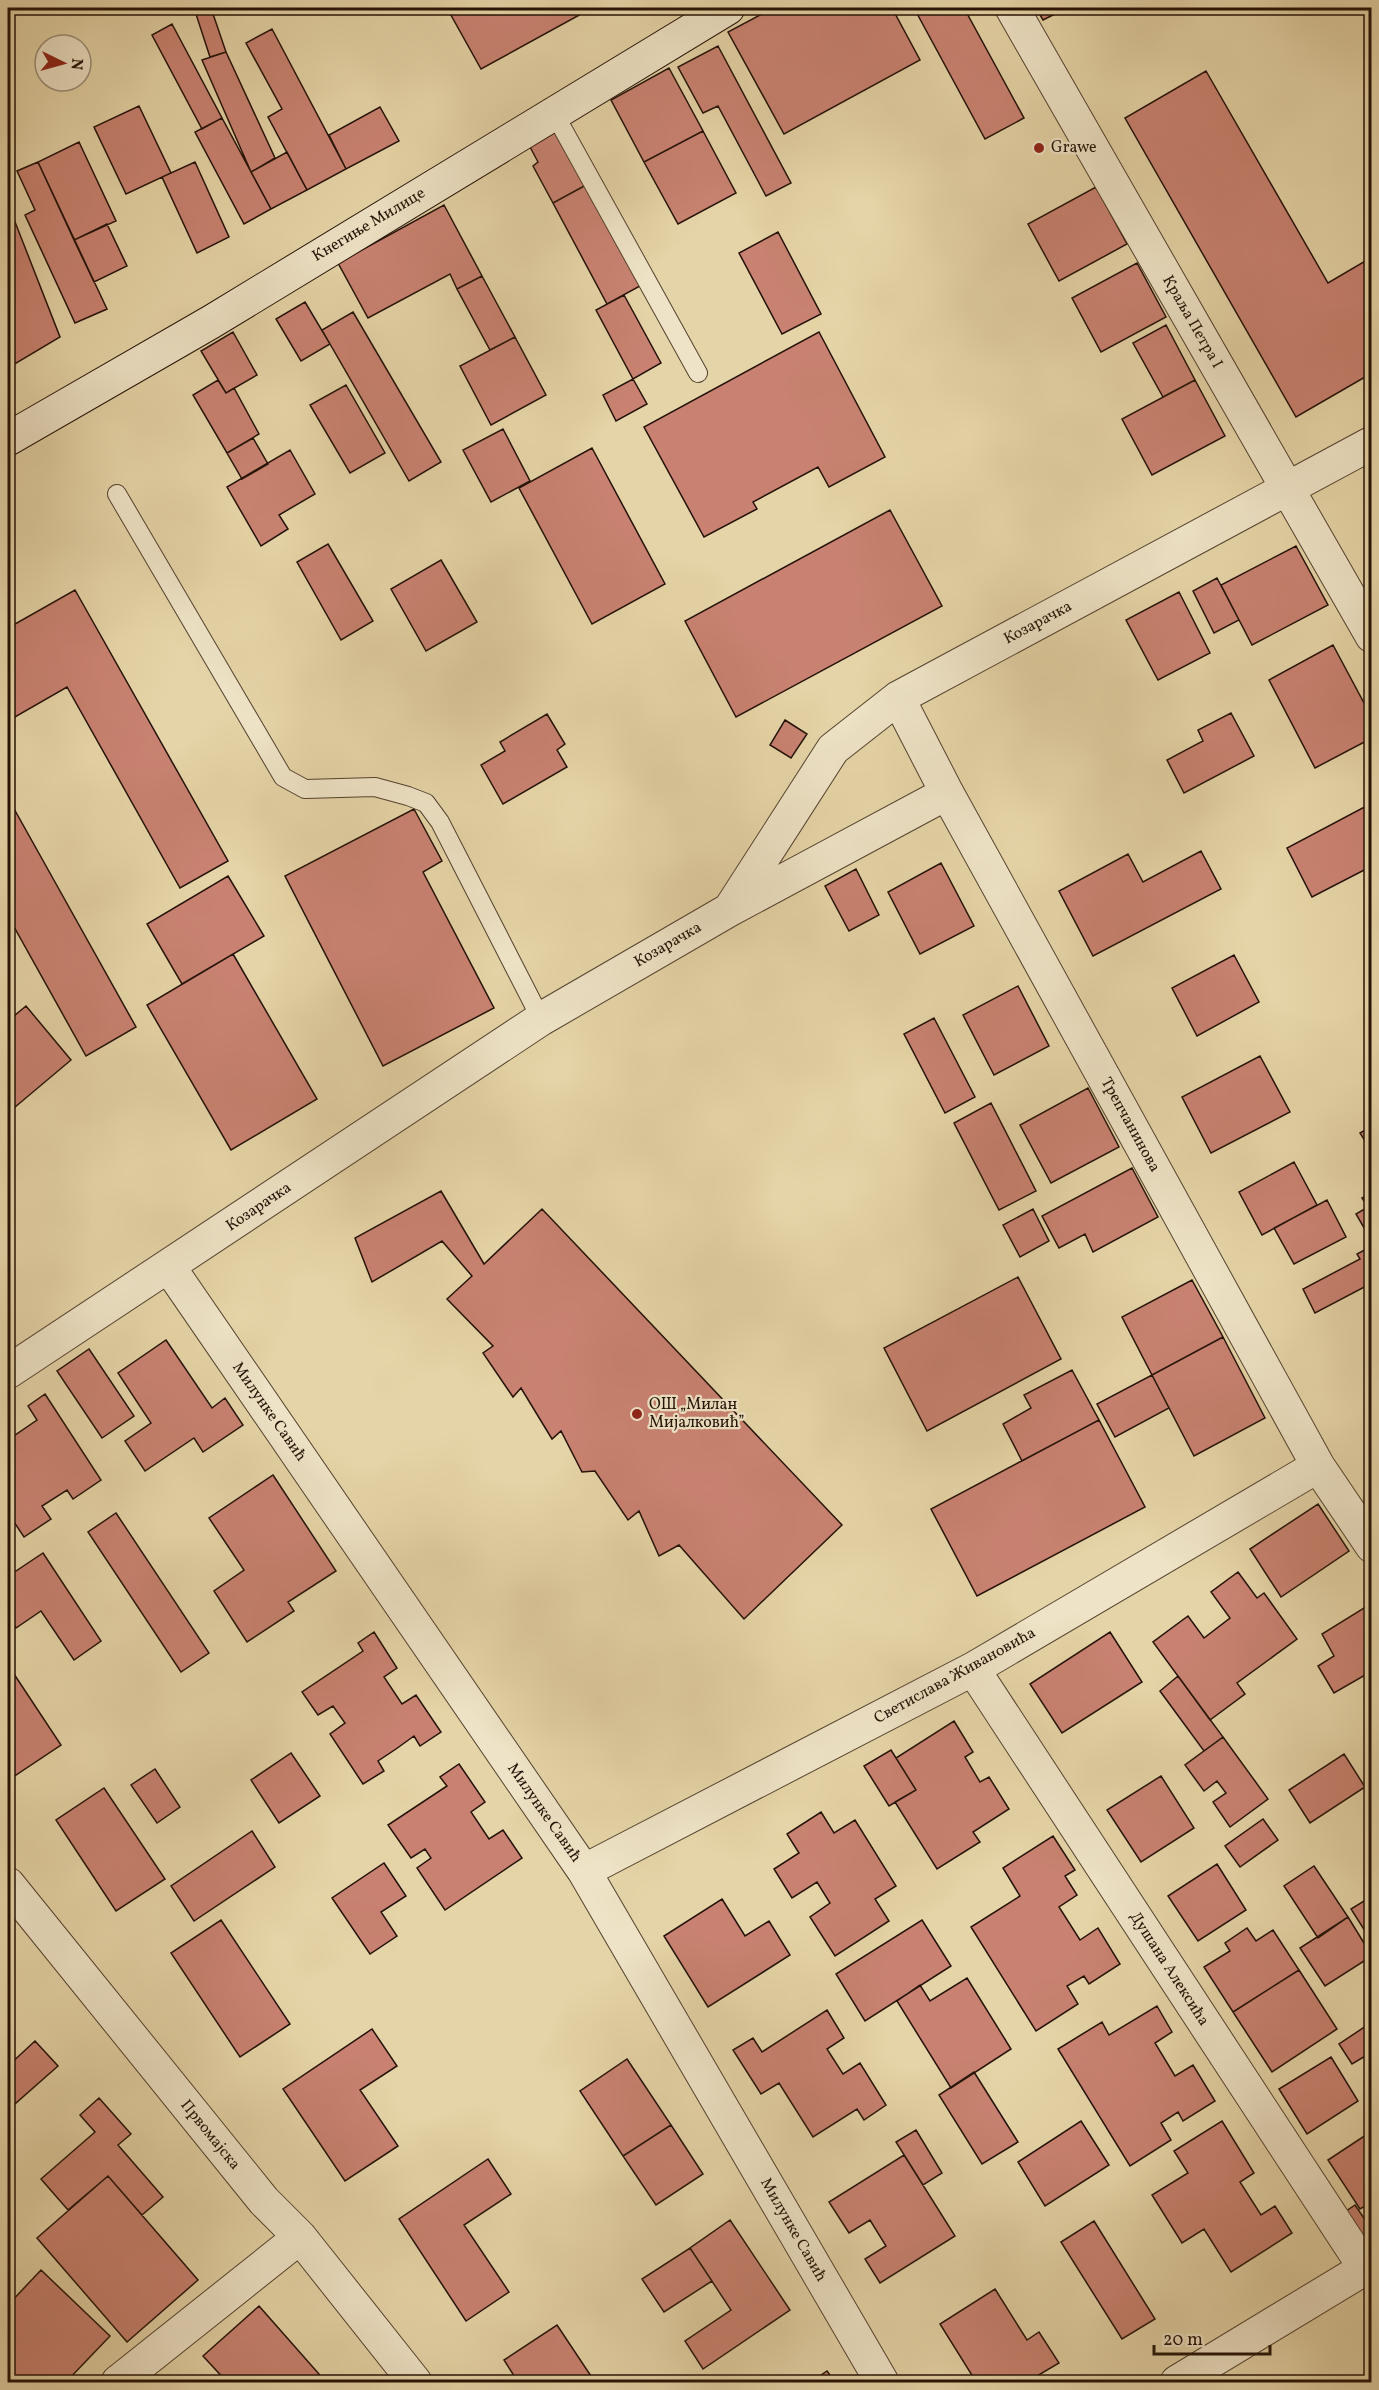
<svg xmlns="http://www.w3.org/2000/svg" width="1379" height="2390" viewBox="0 0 1379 2390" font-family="Vollkorn,serif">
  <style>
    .building { fill: #c98271; stroke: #241206; stroke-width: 1.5 }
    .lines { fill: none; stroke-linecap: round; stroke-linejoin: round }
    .lane-casing { stroke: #54422e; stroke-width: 20 }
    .street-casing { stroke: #54422e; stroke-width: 35 }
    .secondary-casing { stroke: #241206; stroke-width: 35 }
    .lane { stroke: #eee3c6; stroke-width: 18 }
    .street { stroke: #eee3c6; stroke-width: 33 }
    .secondary { stroke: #eee3c6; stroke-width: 33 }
    .poi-dot { fill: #8f2418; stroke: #eee3c6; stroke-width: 2 }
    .labels { text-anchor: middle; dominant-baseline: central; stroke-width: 4.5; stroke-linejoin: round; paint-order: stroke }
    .poi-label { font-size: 16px; fill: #241206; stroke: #eee3c6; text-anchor: start }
    .street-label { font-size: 16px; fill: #241206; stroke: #eee3c6 }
  </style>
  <rect width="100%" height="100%" fill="#e5d4a7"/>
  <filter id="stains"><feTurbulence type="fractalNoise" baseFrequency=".00333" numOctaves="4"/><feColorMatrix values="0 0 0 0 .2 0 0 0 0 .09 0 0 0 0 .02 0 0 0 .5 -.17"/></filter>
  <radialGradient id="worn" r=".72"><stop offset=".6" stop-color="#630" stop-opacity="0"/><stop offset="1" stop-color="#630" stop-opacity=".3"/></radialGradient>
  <!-- building -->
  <path class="building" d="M194 8H211L226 52 210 57Z
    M447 8H592L481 69Z
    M773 8H892L920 60 784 134 728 32Z
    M914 8H964L1024 118 985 139Z
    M1036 8H1067L1043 20Z
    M172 24 222 118 202 129 152 35Z
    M272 29 346 169 307 190 268 117 282 109 246 43Z
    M718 46 791 183 766 196 718 106 703 113 678 67Z
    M226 52 275 158 251 172 202 60Z
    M669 68 703 131 644 162 611 100Z
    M1206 71 1328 283 1372 257V373L1296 417 1125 118Z
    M139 106 171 173 126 194 94 127Z
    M380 107 399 141 346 169 329 135Z
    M222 118 271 209 244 224 195 132Z
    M557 130 586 185 553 203 533 166 538 162 529 145Z
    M703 131 736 193 678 224 644 162Z
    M79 142 116 221 74 240 38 162Z
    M287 152 307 190 271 209 251 172Z
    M38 162 107 309 75 323 25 215 35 210 17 171Z
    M195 162 229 237 197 253 162 177Z
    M586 185 640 286 607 304 553 203Z
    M1096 187 1127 244 1059 281 1028 224Z
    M8 204 60 337 8 368Z
    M444 205 482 276 457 289 450 274 368 318 338 263Z
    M107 224 127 266 94 282 74 240Z
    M778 232 821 314 782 334 739 253Z
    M1137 263 1166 317 1101 352 1072 298Z
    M482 276 515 337 490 350 457 289Z
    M624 295 661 363 633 379 596 310Z
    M305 302 330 344 301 361 276 319Z
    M353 312 441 462 409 481 322 330Z
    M1166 325 1195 380 1163 397 1133 343Z
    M233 332 257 375 226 393 201 351Z
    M819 332 885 457 829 487 818 467 753 502 757 509 704 537 644 427Z
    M515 337 546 395 491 425 460 366Z
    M633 379 647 404 616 421 603 395Z
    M218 380 226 393 234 388 259 434 227 453 193 395Z
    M1195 380 1225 436 1152 475 1122 419Z
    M346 385 385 453 350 473 310 405Z
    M503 429 530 481 491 502 463 450Z
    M253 438 268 464 242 479 227 453Z
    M592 448 665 584 592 624 519 488Z
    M290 450 315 494 279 515 288 529 261 546 227 487Z
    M890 510 942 606 736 717 685 621Z
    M328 544 373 621 341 640 297 562Z
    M1296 546 1328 605 1252 645 1221 585Z
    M441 560 477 622 426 651 391 589Z
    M1217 578 1239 620 1214 633 1193 591Z
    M75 590 228 861 180 888 67 687 8 721V628Z
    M1179 592 1210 653 1158 680 1126 620Z
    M1333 645 1372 718V738L1315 768 1269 680Z
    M1231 713 1254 756 1184 793 1167 760 1203 741 1198 730Z
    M547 714 565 744 557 750 567 767 503 804 481 765 505 751 500 742Z
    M785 720 807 734 791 758 770 745Z
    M8 798 136 1027 86 1056 8 916Z
    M1372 803V866L1312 897 1287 848Z
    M414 809 442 861 423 872 494 1008 383 1066 285 876Z
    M1201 851 1221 889 1093 956 1059 891 1128 854 1143 882Z
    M941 863 974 926 920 954 888 892Z
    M856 869 879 915 849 931 825 886Z
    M228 876 264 936 182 984 147 924Z
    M233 954 317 1099 231 1150 147 1005Z
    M1234 955 1259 1002 1197 1036 1172 988Z
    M1018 986 1049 1046 994 1075 963 1015Z
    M26 1006 71 1060 8 1113V1021Z
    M934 1018 975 1097 945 1113 904 1034Z
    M1260 1056 1290 1112 1211 1153 1182 1097Z
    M1088 1088 1119 1147 1051 1183 1020 1125Z
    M991 1103 1036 1191 999 1210 954 1123Z
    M1372 1126V1152L1360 1133Z
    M1294 1162 1317 1205 1262 1235 1239 1192Z
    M1132 1168 1158 1217 1093 1252 1085 1234 1059 1248 1042 1216Z
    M441 1191 484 1264 542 1209 842 1525 744 1619 679 1545 659 1556 639 1511 628 1520 595 1471 582 1472 561 1431 552 1439 521 1388 513 1397 483 1353 493 1346 447 1299 472 1276 442 1241 372 1282 355 1238Z
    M1372 1192V1230L1367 1233 1356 1214 1368 1207 1362 1198Z
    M1327 1200 1346 1237 1294 1264 1274 1228Z
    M1033 1209 1049 1241 1020 1257 1003 1225Z
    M1372 1246V1283L1315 1313 1303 1289 1360 1259 1357 1254Z
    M1018 1277 1061 1359 927 1431 884 1348Z
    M1192 1280 1223 1337 1152 1375 1122 1317Z
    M1223 1337 1265 1418 1194 1456 1152 1375Z
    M166 1340 212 1408 225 1398 243 1425 203 1452 194 1438 145 1471 125 1441 151 1423 118 1373Z
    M89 1349 134 1416 102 1438 57 1371Z
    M1072 1370 1099 1420 1022 1461 1003 1424 1031 1408 1024 1395Z
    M1152 1375 1169 1408 1115 1437 1097 1404Z
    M45 1394 101 1480 73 1499 67 1490 42 1506 51 1519 24 1537 8 1513V1440L37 1420 28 1406Z
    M1099 1420 1145 1507 977 1596 931 1509Z
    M273 1475 336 1571 288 1602 294 1611 247 1642 214 1591 244 1570 209 1518Z
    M1318 1504 1349 1551 1281 1597 1250 1549Z
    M116 1513 209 1653 181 1672 88 1532Z
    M43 1553 101 1641 74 1660 41 1611 16 1628 8 1616V1564L13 1573Z
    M1238 1572 1257 1598 1264 1593 1297 1639 1237 1683 1245 1694 1210 1720 1153 1642 1188 1616 1204 1638 1230 1618 1211 1592Z
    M1372 1603V1671L1334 1693 1318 1666 1334 1656 1322 1634Z
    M374 1632 397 1668 384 1677 402 1704 416 1695 441 1732 420 1746 414 1736 396 1749 378 1761 384 1771 363 1784 330 1734 345 1723 333 1706 318 1715 302 1692 363 1651 358 1643Z
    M1110 1632 1142 1682 1062 1733 1030 1684Z
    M8 1665 61 1745 10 1779 8 1776Z
    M1178 1676 1223 1737 1204 1751 1160 1691Z
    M954 1721 973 1752 965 1757 980 1782 989 1777 1009 1809 973 1832 980 1842 937 1869 895 1802 916 1790 896 1758Z
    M1223 1737 1268 1799 1230 1827 1213 1802 1226 1793 1217 1781 1204 1791 1185 1765Z
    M891 1750 916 1790 889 1806 864 1766Z
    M291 1753 320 1796 279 1823 251 1780Z
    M1344 1754 1365 1787 1310 1823 1289 1790Z
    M459 1764 485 1802 471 1812 489 1839 503 1830 522 1858 445 1910 417 1868 431 1858 425 1849 411 1858 388 1825 447 1786 440 1777Z
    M155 1769 180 1807 157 1823 131 1785Z
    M1161 1776 1194 1828 1141 1862 1107 1810Z
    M104 1788 165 1879 116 1911 56 1820Z
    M821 1812 834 1833 855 1820 896 1886 875 1899 889 1921 835 1956 810 1917 830 1903 817 1882 792 1898 774 1869 799 1853 787 1834Z
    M1263 1819 1278 1840 1240 1867 1225 1846Z
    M252 1831 275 1867 194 1921 171 1886Z
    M1053 1836 1075 1870 1065 1876 1077 1895 1059 1907 1080 1940 1098 1928 1120 1964 1089 1984 1084 1976 1067 1986 1078 2004 1036 2031 971 1927 1020 1896 1003 1868Z
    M384 1863 406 1896 381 1912 397 1936 370 1954 332 1898Z
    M1217 1864 1246 1910 1198 1941 1168 1896Z
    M1314 1866 1348 1917 1318 1938 1284 1886Z
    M1372 1896V1942L1351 1909Z
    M722 1899 745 1936 769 1921 790 1955 708 2007 664 1936Z
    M1348 1917 1372 1956 1325 1986 1300 1948Z
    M221 1920 290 2024 240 2057 171 1953Z
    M922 1920 951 1966 865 2021 836 1974Z
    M1247 1928 1256 1941 1273 1930 1299 1970 1233 2012 1204 1967 1230 1951 1225 1943Z
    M1299 1970 1337 2029 1272 2072 1233 2012Z
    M967 1978 1011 2049 951 2088 897 2001 920 1985 930 2001Z
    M1157 2006 1172 2032 1155 2043 1175 2076 1193 2065 1215 2101 1183 2121 1178 2112 1161 2123 1171 2140 1130 2166 1058 2049 1102 2022 1109 2035Z
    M827 2010 844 2038 827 2049 843 2074 860 2063 886 2105 864 2120 857 2109 813 2137 779 2083 761 2094 733 2050 753 2038 762 2052Z
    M1372 2022V2052L1352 2064 1339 2044Z
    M372 2029 397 2066 360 2090 398 2146 345 2181 283 2089Z
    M35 2041 58 2066 8 2110V2066Z
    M1331 2057 1358 2101 1307 2134 1279 2089Z
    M627 2059 671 2125 623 2156 580 2091Z
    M974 2072 1018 2142 982 2164 939 2095Z
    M99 2098 131 2134 118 2145 163 2197 142 2215 108 2176 68 2210 41 2179 95 2132 80 2115Z
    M1081 2121 1109 2165 1045 2206 1018 2162Z
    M1222 2121 1254 2173 1240 2182 1261 2215 1275 2206 1292 2233 1231 2272 1204 2229 1182 2243 1152 2195 1188 2173 1174 2151Z
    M671 2125 703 2174 656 2205 623 2156Z
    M916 2130 942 2173 923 2185 896 2142Z
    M1372 2131V2202L1360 2209 1328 2160Z
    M904 2155 955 2236 880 2283 865 2259 886 2246 870 2220 849 2233 829 2202Z
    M488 2159 511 2194 464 2225 509 2292 466 2321 399 2219Z
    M108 2176 198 2280 127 2342 37 2238Z
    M1355 2205 1372 2230V2233L1354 2245 1336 2218Z
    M730 2220 790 2310 703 2369 685 2341 731 2310 690 2248Z
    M1094 2221 1155 2319 1122 2339 1061 2242Z
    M690 2248 712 2281 664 2312 642 2279Z
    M41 2270 110 2336 66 2382H8V2305Z
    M995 2289 1027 2340 1039 2332 1059 2363 1027 2382H972L975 2380 940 2324Z
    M259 2306 326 2382H227L203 2356Z
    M557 2325 595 2382H518L504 2360Z
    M827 2371 835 2382H811Z"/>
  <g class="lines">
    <!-- lane casing -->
    <g class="lane-casing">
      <path id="lane" d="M554 113 698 373
        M117 494 283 777 305 789 375 787 408 796 426 803 440 822 541 1019"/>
    </g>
    <!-- street casing -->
    <g class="street-casing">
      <path id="street" d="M1012 8 1372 636
        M898 698 947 793 1318 1466 1372 1546
        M732 906 833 749 898 698 1372 443
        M169 1267 584 1871 882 2382
        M8 1372 541 1019 729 910 947 793
        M973 1669 1365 2268
        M584 1871 973 1669 1318 1466
        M8 1884 264 2201 300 2237 415 2382
        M118 2382 300 2237
        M1177 2382 1372 2264"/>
    </g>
    <!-- secondary casing -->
    <g class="secondary-casing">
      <path id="secondary" d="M8 439 211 322 728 8"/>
    </g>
    <!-- lane -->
    <use href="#lane" class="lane"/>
    <!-- street -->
    <use href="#street" class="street"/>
    <!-- secondary -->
    <use href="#secondary" class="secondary"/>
  </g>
  <!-- markers -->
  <g class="poi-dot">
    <circle cx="1039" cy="148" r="6"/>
    <circle cx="637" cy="1414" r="6"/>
  </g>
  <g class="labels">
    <!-- poi labels -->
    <g class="poi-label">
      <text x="1051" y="148">Grawe</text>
      <text x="649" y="1405">ОШ „Милан<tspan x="649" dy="18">Мијалковић”</tspan></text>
    </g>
    <!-- street labels -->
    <g class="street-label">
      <text transform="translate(369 225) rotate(-31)">Кнегиње Милице</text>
      <text transform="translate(1192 322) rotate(60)">Краља Петра I</text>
      <text transform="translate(1038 623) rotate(-28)">Козарачка</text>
      <text transform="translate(668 945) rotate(-30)">Козарачка</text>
      <text transform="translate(1130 1125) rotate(61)">Трепчанинова</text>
      <text transform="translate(259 1207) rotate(-34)">Козарачка</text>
      <text transform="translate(269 1412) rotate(55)">Милунке Савић</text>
      <text transform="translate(955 1676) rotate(-29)">Светислава Живановића</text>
      <text transform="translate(544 1813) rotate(55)">Милунке Савић</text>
      <text transform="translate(1169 1969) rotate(57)">Душана Алексића</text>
      <text transform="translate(210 2135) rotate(51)">Првомајска</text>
      <text transform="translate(793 2230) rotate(60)">Милунке Савић</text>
    </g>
  </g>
  <!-- margin -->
  <rect width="1379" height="2390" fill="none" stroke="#e5d4a7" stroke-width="30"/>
  <rect x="9" y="9" width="1361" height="2372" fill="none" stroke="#241206" stroke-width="3"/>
  <rect x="15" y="15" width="1349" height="2360" fill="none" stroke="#241206" stroke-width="1.5"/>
  <!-- north arrow -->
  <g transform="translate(63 63) rotate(95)"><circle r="28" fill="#eee3c6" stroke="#9d8f79" stroke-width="1.5"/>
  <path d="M0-4.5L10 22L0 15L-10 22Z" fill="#8f2418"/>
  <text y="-9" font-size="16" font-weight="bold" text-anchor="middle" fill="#241206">N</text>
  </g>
  <!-- scale -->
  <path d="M1154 2345v9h116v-9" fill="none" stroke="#241206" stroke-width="3"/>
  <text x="1163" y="2345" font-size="18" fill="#241206" stroke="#eee3c6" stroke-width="4.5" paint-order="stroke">20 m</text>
  <rect width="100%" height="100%" filter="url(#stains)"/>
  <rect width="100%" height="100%" fill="url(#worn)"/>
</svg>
